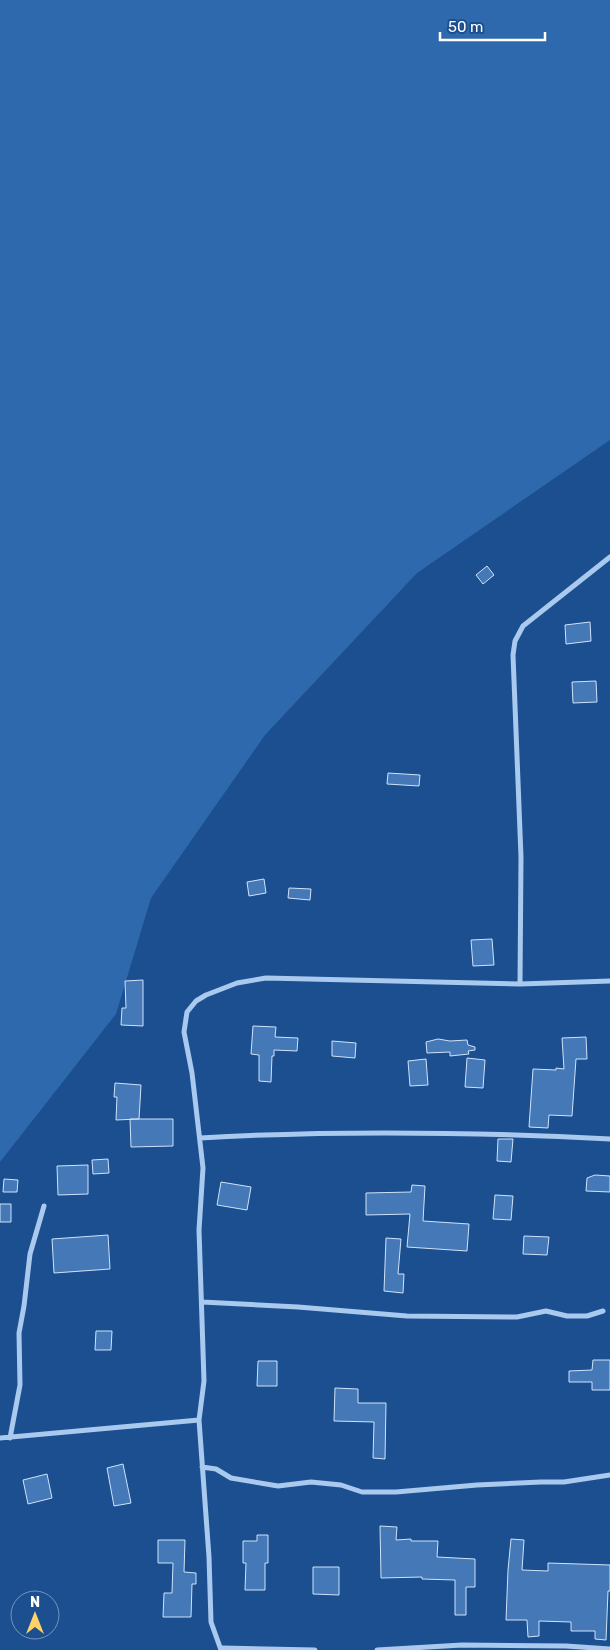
<svg xmlns="http://www.w3.org/2000/svg" width="610" height="1650" viewBox="0 0 610 1650" font-family="Rubik,sans-serif">
  <style>
    .green { fill: #2e69ad }
    .building { fill: #4478b7; stroke: #cfe3fa }
    .lines { fill: none; stroke-linecap: round; stroke-linejoin: round }
    .street { stroke: #a9c9ee; stroke-width: 5 }
  </style>
  <rect width="100%" height="100%" fill="#1b4f8f"/>
  <!-- green -->
  <path class="green" d="M0 0H610V440L417 573 265 735 151 898 116 1014 0 1162Z"/>
  <!-- building -->
  <path class="building" d="M487 566 494 575 483 584 476 575Z
    M590 622 591 641 566 644 565 625Z
    M596 681 597 702 573 703 572 682Z
    M388 773 420 775 419 786 387 784Z
    M264 879 266 893 249 896 247 882Z
    M289 888 311 889 310 900 288 898Z
    M492 939 494 965 473 966 471 940Z
    M143 980V1026L121 1025 122 1008H126L125 981Z
    M253 1026 276 1027 275 1037 298 1038 297 1051 274 1050V1056H272L271 1082 259 1081V1055L251 1054Z
    M586 1037 587 1059H576L572 1116 549 1115 548 1128 529 1127 533 1069 556 1070V1068L564 1069 562 1038Z
    M438 1039 450 1041 467 1040 468 1045 475 1047V1050L468 1051 469 1054 450 1056V1052L427 1053 426 1042Z
    M332 1041 356 1043 355 1058 332 1056Z
    M467 1058 485 1060 483 1088 465 1087Z
    M426 1059 428 1085 410 1086 408 1061Z
    M115 1083 141 1085 139 1119 116 1120 117 1097H114Z
    M130 1119H173V1146L131 1147Z
    M498 1139H513L511 1162 497 1161Z
    M108 1159 109 1173 93 1174 92 1160Z
    M88 1165V1194L58 1195 57 1166Z
    M595 1175 610 1176V1192L586 1191 587 1178Z
    M4 1179 18 1180 17 1192H3Z
    M221 1182 251 1187 247 1210 217 1205Z
    M412 1185 425 1186 423 1221 469 1224 467 1251 407 1247 410 1214 366 1215V1193L411 1192Z
    M495 1195 513 1196 511 1220 493 1219Z
    M0 1204H11V1222H0Z
    M108 1235 110 1269 54 1273 52 1239Z
    M524 1236 549 1237 547 1255 523 1254Z
    M386 1238 401 1239 398 1274H404L403 1293 384 1291Z
    M96 1331H112L111 1350H95Z
    M593 1360H610V1390H592V1382H569V1371L592 1370Z
    M258 1361H277V1386H257Z
    M335 1388 358 1389V1403H386L385 1459 373 1458 374 1422 334 1421Z
    M123 1464 131 1503 114 1506 107 1468Z
    M47 1474 52 1498 28 1504 23 1480Z
    M380 1526 397 1527 396 1540 411 1539V1541H438L437 1557 475 1559V1587H466V1615H455V1580L422 1579V1577L381 1578Z
    M257 1535H268V1563H265V1590H245L246 1563H243V1541H257Z
    M511 1539 524 1540 522 1570 548 1571V1563L610 1565V1591H608L606 1640 595 1639V1631H571V1622L539 1621V1636L528 1637 527 1620H506L508 1570Z
    M158 1540H185L184 1572 196 1573V1584H192L191 1617H163L164 1593H172L173 1563H158Z
    M313 1567H339V1595L313 1594Z"/>
  <g class="lines">
    <!-- street -->
    <path class="street" d="M520 984 521 857 513 655 515 641 523 626 610 557
      M200 1138C336 1130 474 1132 610 1139
      M202 1302 298 1307 407 1316 517 1317 546 1311 567 1316H587L603 1311
      M0 1438 199 1420
      M10 1438 20 1385 19 1333 24 1306 30 1254 44 1206
      M202 1467 216 1469 231 1478 278 1486 311 1482 341 1485 362 1492H396L477 1485 541 1482H564L610 1475
      M222 1648 315 1650
      M221 1650 211 1622 209 1557 199 1420 204 1381 199 1230 203 1168 192 1073 184 1032 187 1012 196 1001 206 995 237 983 266 978 520 984 610 981
      M377 1650 462 1645 566 1646 610 1649"/>
  </g>
  <!-- north arrow -->
  <g transform="translate(35 1615)"><circle r="24" fill="#1b4f8f" stroke="#7695bc"/>
  <path d="M0-4L9 19L0 12L-9 19Z" fill="#ffd166"/>
  <text y="-8" font-size="14" font-weight="bold" text-anchor="middle" fill="#ffffff">N</text>
  </g>
  <!-- scale -->
  <path d="M440 32v8h105v-8" fill="none" stroke="#ffffff" stroke-width="2.5"/>
  <text x="448" y="32" font-size="15" fill="#ffffff" stroke="#1b4f8f" stroke-width="4" paint-order="stroke">50 m</text>
</svg>
